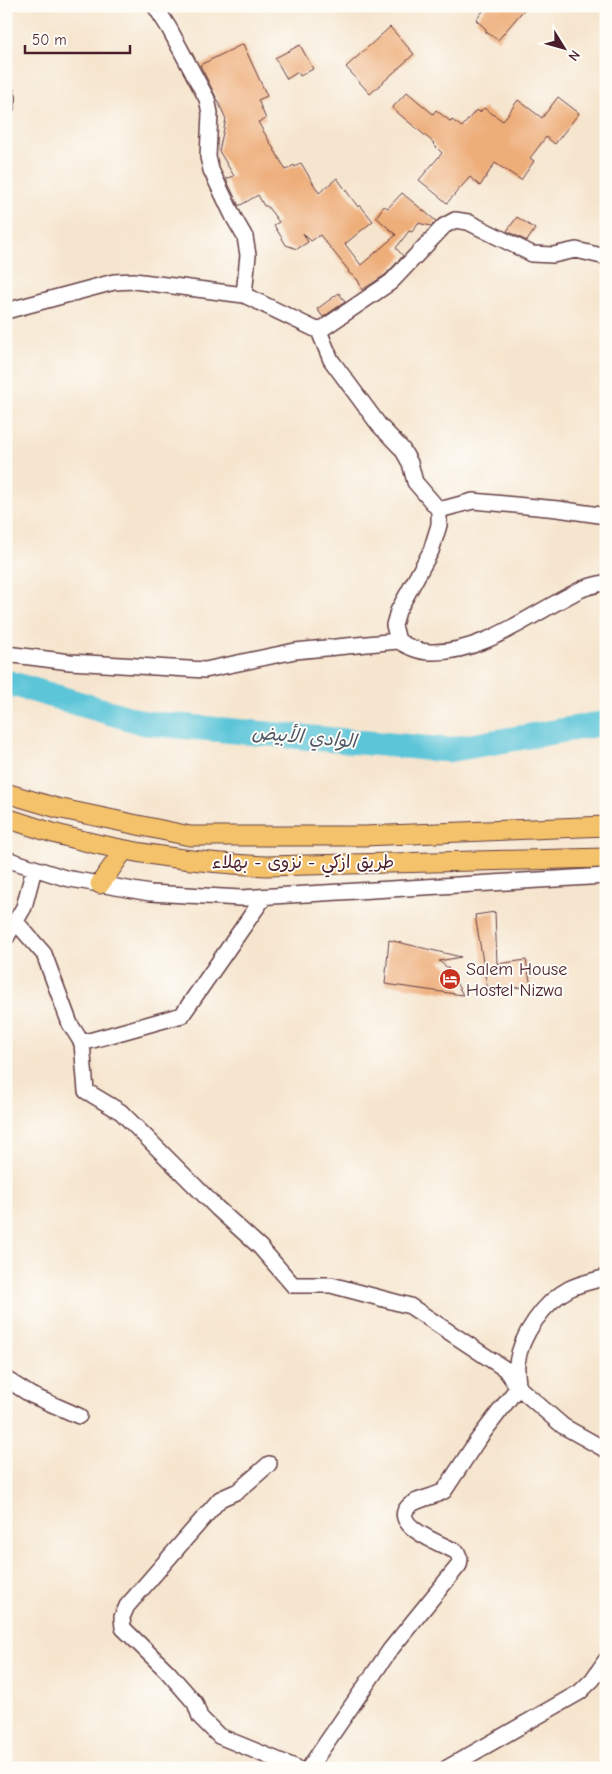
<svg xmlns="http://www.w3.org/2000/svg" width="612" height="1774" viewBox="0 0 612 1774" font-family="'Comic Neue','Playpen Sans Arabic',sans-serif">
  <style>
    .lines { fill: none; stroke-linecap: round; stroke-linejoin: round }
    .river { stroke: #5cc5d8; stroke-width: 25 }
    .building { fill: #eeae7a }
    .minor-casing { stroke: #643d43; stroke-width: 18 }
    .major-casing { stroke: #643d43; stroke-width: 21 }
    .minor { stroke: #fff; stroke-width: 15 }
    .major { stroke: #f3c26a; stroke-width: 19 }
    .labels { text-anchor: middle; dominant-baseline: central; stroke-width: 4; stroke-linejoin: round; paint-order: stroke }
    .street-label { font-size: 18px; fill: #4a1f2b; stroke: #fdfcf7 }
    .poi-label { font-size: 18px; fill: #4a1f2b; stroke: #fdfcf7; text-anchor: start }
    .water-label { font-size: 19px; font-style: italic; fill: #505968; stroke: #fdfcf7 }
  </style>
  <rect width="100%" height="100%" fill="#fdfcf7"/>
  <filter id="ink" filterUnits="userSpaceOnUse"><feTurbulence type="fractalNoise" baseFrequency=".02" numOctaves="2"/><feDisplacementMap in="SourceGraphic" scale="10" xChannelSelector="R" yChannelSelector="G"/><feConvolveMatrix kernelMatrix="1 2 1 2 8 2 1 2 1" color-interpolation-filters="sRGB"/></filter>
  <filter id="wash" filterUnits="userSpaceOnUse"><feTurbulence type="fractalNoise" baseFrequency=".0096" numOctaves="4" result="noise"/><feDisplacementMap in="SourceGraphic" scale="20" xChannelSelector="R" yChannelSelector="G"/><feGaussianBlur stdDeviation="1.12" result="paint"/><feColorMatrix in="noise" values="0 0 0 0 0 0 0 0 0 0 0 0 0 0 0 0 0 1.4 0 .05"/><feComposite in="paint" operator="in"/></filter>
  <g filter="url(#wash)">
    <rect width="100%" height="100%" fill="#f6e5ce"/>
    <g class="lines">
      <!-- river -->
      <path class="river" d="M6 682 145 723 448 750 606 723"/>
    </g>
    <g id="blocks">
      <!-- building -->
      <path class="building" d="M487 6H527L498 40 486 32V29L476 20Z
        M390 27 414 54 370 94 346 67Z
        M243 44 267 96 258 100 266 119 258 122 286 170 294 165 295 167 301 163 319 193 337 178 358 207 360 205 373 221 345 244 361 265 396 235 376 217 384 206 388 208 402 193 436 221 431 226 418 223 412 232 409 231 396 248 403 256 385 275 362 290 358 280 348 272 349 271 320 235 311 241 303 233 308 242 297 249 286 245 274 225 279 222 267 206H264L258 195 239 206 226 179 234 176 219 151 226 119 215 95 200 65Z
        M300 45 313 69 300 76 298 72 287 79 275 58Z
        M407 92 433 114 436 110 451 122 452 120 462 127 476 110 480 112 484 108 503 121 518 100 542 118 558 97 579 113 555 144 546 137 530 158 534 161 521 180 495 163 480 186 470 177 447 203 419 180 442 153 433 144 434 143 392 108Z
        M517 217 535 229 527 241 507 231Z
        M339 293 345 302 323 317 317 309Z
        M495 912 497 964 526 960 531 986 488 991 475 915Z
        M389 940 461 957 439 961 448 968 463 995 385 984Z"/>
    </g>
  </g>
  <g filter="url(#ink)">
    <use href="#blocks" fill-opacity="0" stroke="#643d43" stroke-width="1"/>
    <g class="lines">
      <!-- minor casing -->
      <g class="minor-casing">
        <path id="minor" d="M155 6 169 28 207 99 210 113 208 157 211 170 234 218 245 237 248 255 244 295
          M6 93 8 98 6 107
          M6 311 114 282 134 281 244 295 319 331 331 360 379 425 402 449 410 463 415 482 439 510 473 501 558 509 606 516
          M319 331 391 282 444 226 455 220 468 222 532 254 553 255 576 250 606 257
          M439 510V525L431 551 398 611 394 625 398 641C407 646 418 652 430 652 483 654 534 612 580 590 588 586 597 585 606 582
          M6 654 70 662 205 670 295 651 398 641
          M6 859 65 878 150 893 241 898 606 876
          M16 922 44 954 70 1024 82 1043 86 1091 121 1112 217 1208 260 1247 293 1285H331L410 1306 505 1369 518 1387 563 1426 606 1450
          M6 938 24 907 34 869
          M82 1043 182 1015 264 897
          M6 1379 31 1395 79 1416
          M269 1464 238 1491 220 1499 127 1606 122 1617 123 1628 167 1671 195 1703 200 1717 219 1736 297 1768
          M309 1768 390 1650 459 1565 460 1559 457 1552C446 1546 390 1526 408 1507 415 1499 434 1497 444 1491L477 1441 518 1387C518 1379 516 1371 517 1363 521 1335 544 1302 569 1289 580 1283 594 1281 606 1277
          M447 1768 580 1692 593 1679 606 1660"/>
      </g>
      <!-- major casing -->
      <g class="major-casing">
        <path id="major" d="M6 793 57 808 190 836H364L606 826
          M6 818C29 825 53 834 76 839 138 855 202 863 266 866L606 858
          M100 884 124 850"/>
      </g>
      <!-- minor -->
      <use href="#minor" class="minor"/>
      <!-- major -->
      <use href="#major" class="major"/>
    </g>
  </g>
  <!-- icons -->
  <defs>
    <g id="hotel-disc" transform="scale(1.125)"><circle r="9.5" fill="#c8321e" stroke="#fdfcf7"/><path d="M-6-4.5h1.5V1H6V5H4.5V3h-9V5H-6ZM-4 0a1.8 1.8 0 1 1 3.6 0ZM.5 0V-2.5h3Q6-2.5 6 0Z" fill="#fff"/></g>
  </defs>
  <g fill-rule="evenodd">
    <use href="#hotel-disc" x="450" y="979"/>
  </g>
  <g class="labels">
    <!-- street labels -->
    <g class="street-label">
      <text x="303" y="862">طريق ازكي - نزوى - بهلاء</text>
    </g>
    <!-- poi labels -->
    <g class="poi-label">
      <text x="466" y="969">Salem House<tspan x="466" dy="21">Hostel Nizwa</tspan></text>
    </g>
    <!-- water labels -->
    <g class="water-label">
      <text transform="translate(304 737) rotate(5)">الوادي الأبيض</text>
    </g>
  </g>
  <!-- margin -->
  <rect width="612" height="1774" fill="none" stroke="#fdfcf7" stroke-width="25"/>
  <!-- north arrow -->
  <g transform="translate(564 48) rotate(127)" stroke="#fdfcf7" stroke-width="4" paint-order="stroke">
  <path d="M0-4L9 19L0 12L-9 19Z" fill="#4a1f2b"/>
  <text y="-8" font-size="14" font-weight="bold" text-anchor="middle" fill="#4a1f2b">N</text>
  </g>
  <!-- scale -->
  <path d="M25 45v8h105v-8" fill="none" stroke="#4a1f2b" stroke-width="2.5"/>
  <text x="32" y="45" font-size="15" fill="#4a1f2b" stroke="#fdfcf7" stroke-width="4" paint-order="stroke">50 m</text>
</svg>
